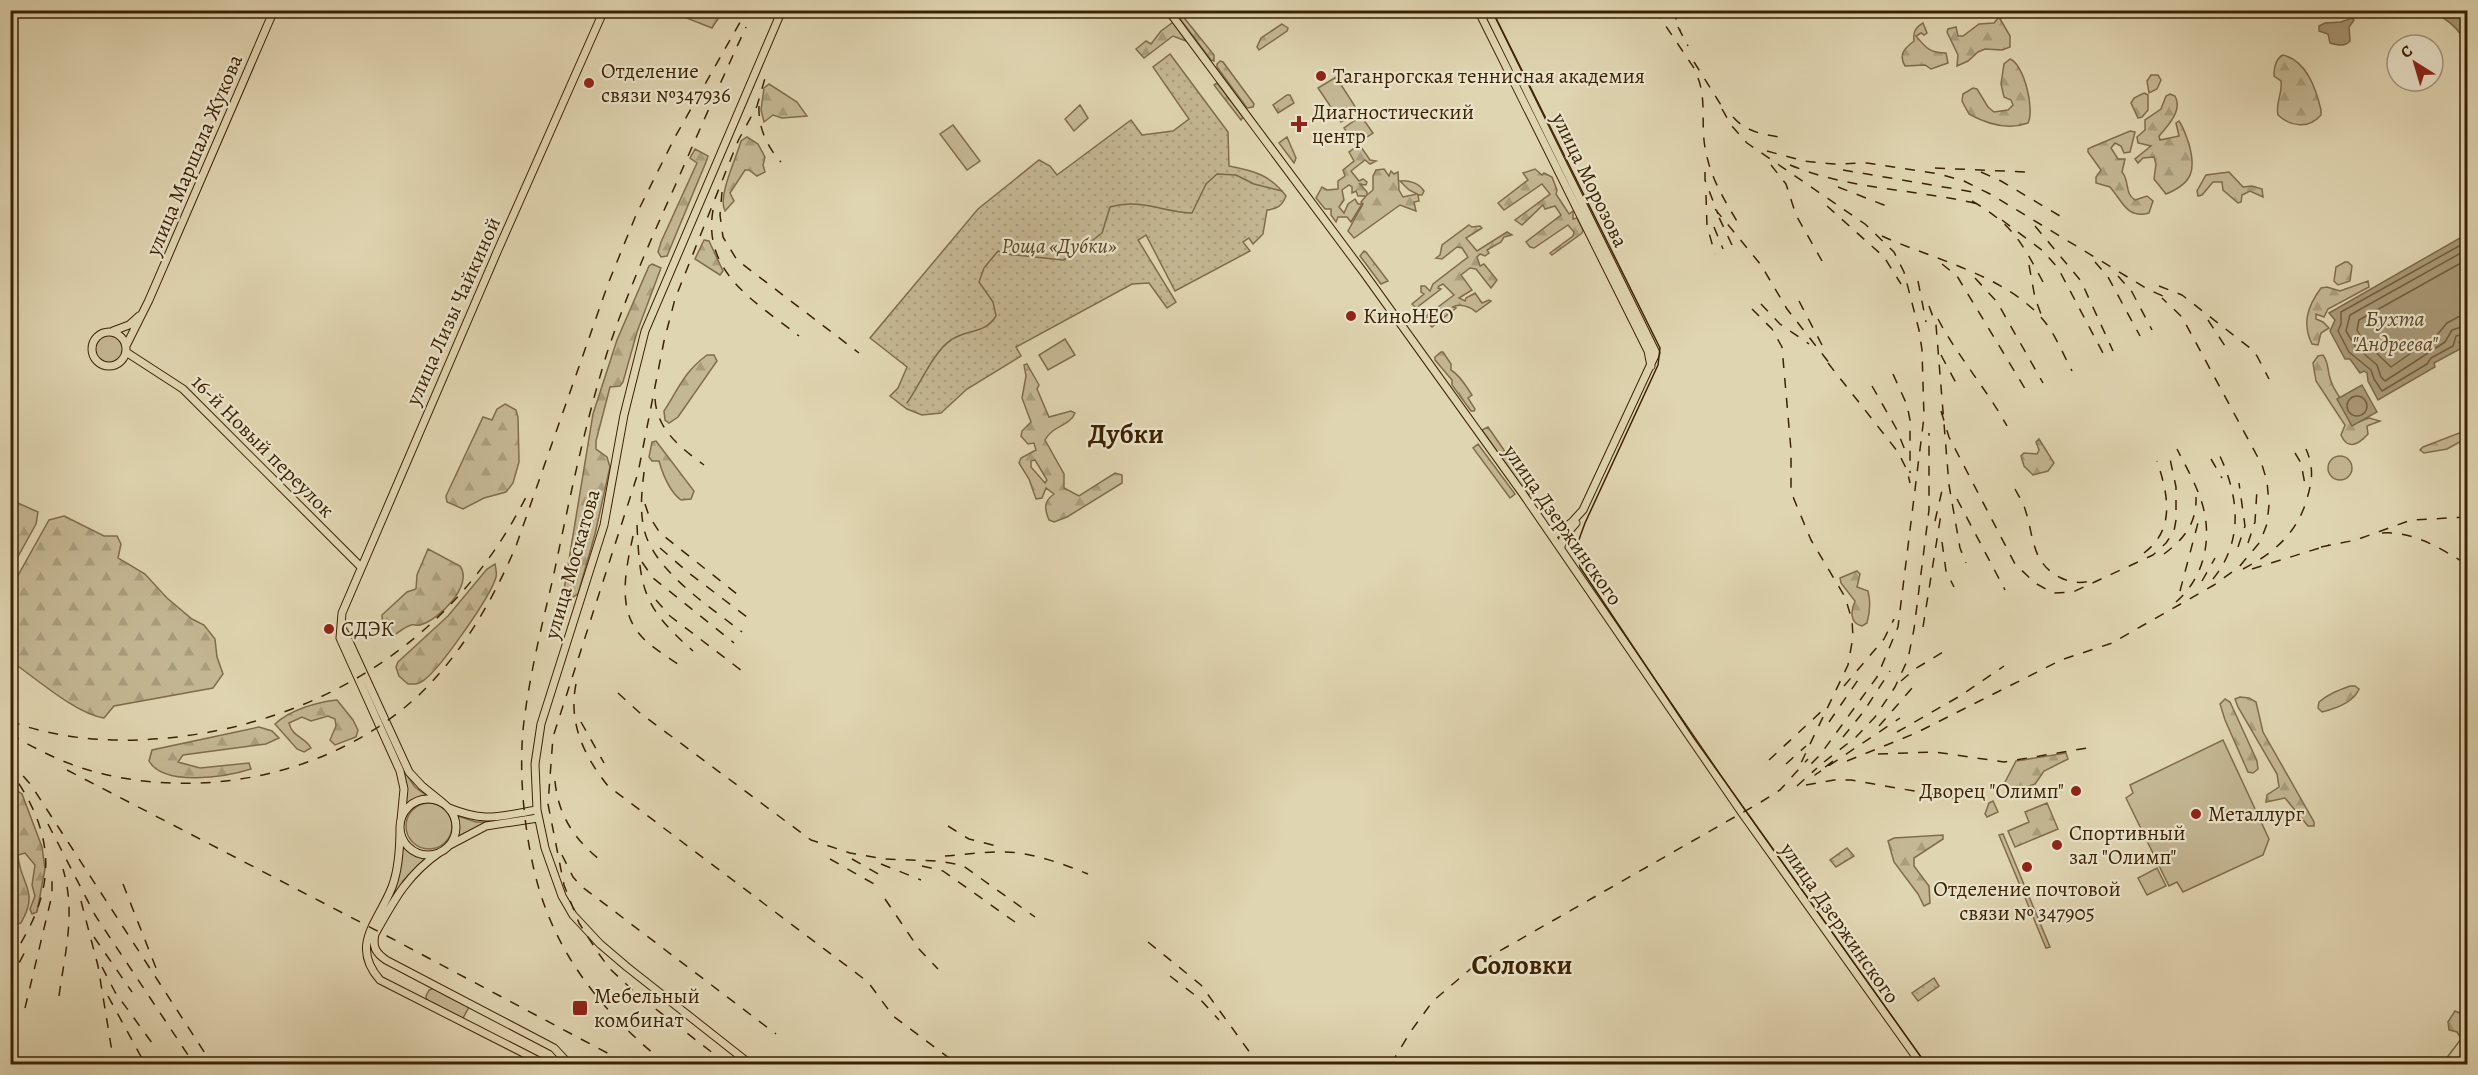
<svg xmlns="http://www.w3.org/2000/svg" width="2478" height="1075" viewBox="0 0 2478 1075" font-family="Alegreya,serif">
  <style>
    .green { fill: #c4b793; stroke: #806c4a; stroke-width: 1.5 }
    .forest { fill: url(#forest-firs); stroke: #806c4a; stroke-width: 1.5; fill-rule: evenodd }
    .park { fill: url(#park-dots); stroke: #806c4a; stroke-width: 1.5 }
    .water { fill: #a89876; stroke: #7c6948; stroke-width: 1.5 }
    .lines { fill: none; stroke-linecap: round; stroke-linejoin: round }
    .shore { stroke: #725d3c; stroke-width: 1.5 }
    .stream { stroke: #7c6948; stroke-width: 1.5 }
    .major-casing { stroke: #3b2202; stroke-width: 9 }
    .major { stroke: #e0d5b1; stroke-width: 7 }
    .tram { stroke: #3b2202; stroke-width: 1.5 }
    .rail { stroke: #3b2202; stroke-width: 1.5; stroke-dasharray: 10 10; stroke-linecap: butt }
    .poi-dot { fill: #8f2418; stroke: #ebe4cc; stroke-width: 2 }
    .labels { text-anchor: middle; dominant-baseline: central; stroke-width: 4.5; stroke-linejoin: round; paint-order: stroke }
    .poi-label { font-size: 21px; fill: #3b2202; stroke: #ebe4cc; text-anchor: start }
    .street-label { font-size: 21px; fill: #3b2202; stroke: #ebe4cc }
    .park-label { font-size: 21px; font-style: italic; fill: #5d4726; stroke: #ebe4cc }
    .water-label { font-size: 22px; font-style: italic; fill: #5c4525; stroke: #ebe4cc }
    .district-label { font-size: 27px; font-weight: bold; fill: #3b2202; stroke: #ebe4cc }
  </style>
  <defs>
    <pattern id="forest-firs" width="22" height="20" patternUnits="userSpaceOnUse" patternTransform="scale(1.5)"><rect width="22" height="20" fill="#c4b793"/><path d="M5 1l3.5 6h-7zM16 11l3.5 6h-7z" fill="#a99d7d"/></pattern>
    <pattern id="park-dots" width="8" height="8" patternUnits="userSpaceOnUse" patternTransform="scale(1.5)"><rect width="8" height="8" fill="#c4b793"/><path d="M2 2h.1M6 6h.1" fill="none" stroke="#a99d7d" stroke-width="1.8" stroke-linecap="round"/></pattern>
  </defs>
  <rect width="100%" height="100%" fill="#e0d5b1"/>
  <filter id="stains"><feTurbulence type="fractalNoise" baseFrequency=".00333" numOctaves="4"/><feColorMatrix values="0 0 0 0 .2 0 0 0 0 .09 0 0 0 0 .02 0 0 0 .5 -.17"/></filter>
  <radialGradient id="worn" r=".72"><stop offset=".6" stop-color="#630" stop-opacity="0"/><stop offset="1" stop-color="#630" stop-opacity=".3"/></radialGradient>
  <!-- green -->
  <path class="green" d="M1336 77 1358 111 1341 122 1318 88Z
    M1080 105 1088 118 1074 131 1065 119Z
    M1361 116 1373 133 1355 145 1344 128Z
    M953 125 980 161 967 170 940 134Z
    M1287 137 1296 158 1294 163 1279 143Z
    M94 349a15 15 0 1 1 30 0a15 15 0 1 1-30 0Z
    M1065 339 1075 355 1048 370 1039 355Z
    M2328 468a12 12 0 1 1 24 0a12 12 0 1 1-24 0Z
    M345 637 408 777 415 787 427 796 416 798 406 805V789L343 638Z
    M2223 740 2269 839 2263 855 2183 892 2177 882 2169 886 2126 798 2133 793 2130 785Z
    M1993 801 1998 812 1987 817 1985 814 1989 803Z
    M406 826a23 23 0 1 1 46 0a23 23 0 1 1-46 0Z
    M458 816 476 822H485V824L457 837Z
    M2003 834 2050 947 2046 948 1999 835Z
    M403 843 414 853 429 856 403 881 376 928Z
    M2157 868 2166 886 2147 895 2138 878Z
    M434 988 469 1007 462 1020 427 1002 426 996 429 990Z"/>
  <!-- forest -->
  <path class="forest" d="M681 10H723V11L712 28 684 17Z
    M1181 14 1214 55V61L1211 60 1180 19Z
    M1999 17 2010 36V47L2002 50 1985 49 1978 52 1968 61 1957 66 1958 55 1947 32 1948 29 1956 27 1958 36H1963L1979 24 1994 23Z
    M1172 23H1175L1186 41 1173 36 1144 58 1136 49 1146 41 1151 44 1161 31Z
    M1923 23 1927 33 1924 35 1921 33 1916 36C1926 48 1930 53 1946 53L1948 63 1931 69 1925 65 1905 66C1898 54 1905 48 1914 41 1913 32 1915 28 1923 23Z
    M1282 24 1288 28 1287 31 1259 50 1257 47 1261 38Z
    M2283 55C2307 61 2316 89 2321 110V115C2309 129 2291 127 2278 115 2275 102 2283 94 2281 81L2274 76C2274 68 2275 59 2283 55Z
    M2010 59C2024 64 2035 110 2028 123 2009 130 1987 124 1969 114L1962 101 1963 94 1973 88 1977 89 1988 107 1994 112 2008 110 2013 105 2011 100 2004 97 2001 84 2004 64Z
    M1220 61 1223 62 1254 104 1253 107 1247 108 1217 67V64Z
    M2151 75H2158L2161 80 2157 89 2149 93 2147 81Z
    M1217 83 1243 117 1241 120 1214 85Z
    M769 84 797 102 807 116 782 118 773 115 764 122 761 110 764 88Z
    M2144 93 2148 95V110L2142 117 2138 118 2131 103 2134 98Z
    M2170 94 2175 96C2183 110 2168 126 2159 136L2160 140 2179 136 2176 123 2179 121C2184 128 2186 136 2189 144 2196 170 2193 183 2166 194L2154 179 2156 164 2154 157 2143 158 2138 163 2135 159 2151 146 2138 143 2137 137 2145 130V120L2161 109 2166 96Z
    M1287 95H1290L1294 103 1278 113 1273 105Z
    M2130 131 2135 132 2130 152 2124 153 2121 146 2115 143 2111 148 2118 159H2125L2122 172C2130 181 2124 193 2135 200L2147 196 2153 201 2149 213C2127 219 2123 202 2110 187L2096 183V177L2101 170 2088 152V149L2092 147Z
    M747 137 758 144 765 157 763 165 765 172 757 176 749 170H745L730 193 734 201 725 211C717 197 737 157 741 141Z
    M1356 147H1361L1370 160 1376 161 1370 164 1365 160 1351 171 1359 181 1363 179 1367 182 1366 185 1360 184 1367 192V195L1373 190V176L1376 170 1384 169 1389 176 1391 171 1394 174 1398 172 1399 190 1403 197 1417 194 1409 190 1400 181C1409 180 1419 183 1424 191L1422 195H1418L1419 201 1414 202 1416 211 1400 205 1354 238 1348 231 1363 204 1361 202 1366 196H1358L1356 191 1352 193V187L1349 185 1342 190 1344 200 1339 207 1344 213 1348 204 1355 199 1358 204H1362L1351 222 1347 217H1338L1336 222 1331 215V209H1325L1316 198 1322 187 1327 190 1338 189V181L1345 176 1343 170 1354 161 1349 152Z
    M695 149 708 156 706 162 667 256 661 257 658 252 661 242 697 163 690 158Z
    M1535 169 1542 175 1544 173 1552 177 1557 190 1556 194 1569 214 1573 211V219L1577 218 1583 230 1582 233 1552 255 1550 253 1573 236 1574 232 1568 225 1534 248 1530 247 1526 242 1561 215 1555 206 1545 209 1543 205 1522 225 1515 220 1550 194 1542 184 1504 210 1498 203 1528 180 1523 173Z
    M2229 172 2243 187 2252 186 2262 189 2263 197 2250 191 2242 195 2241 202 2238 203 2223 190 2222 182H2213L2202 195 2198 196 2197 191 2206 175Z
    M1469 225 1472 227 1480 226 1482 228 1466 238 1477 251 1507 232 1512 235 1504 237 1501 242 1487 250 1489 253 1485 256 1480 254 1477 257 1480 266 1484 264 1497 280 1491 288 1476 269 1470 268 1461 275 1472 290 1459 298 1465 301 1466 298 1475 293 1482 303 1489 300 1491 301 1476 312C1471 307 1460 303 1453 307L1456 308 1432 327 1430 325 1434 319 1431 316 1422 319 1454 295 1443 284 1439 286 1438 288 1441 289 1416 308 1412 304 1424 294 1421 292V286H1425L1430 291 1433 284 1468 257 1462 248 1457 247 1442 259 1436 258 1440 255 1442 245Z
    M704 240 709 241 723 271 720 275 695 259Z
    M1364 251 1366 252 1388 281 1381 284 1360 256Z
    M2345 262H2348L2352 266 2350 281 2338 285 2334 281 2336 267Z
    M652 264 661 268 637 332 623 382 620 386 610 387 596 441V449L607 457 610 467 595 534 578 594 573 597 566 596 564 590 593 414 617 340 649 266Z
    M2368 281 2369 287 2328 309 2324 317 2316 314V319L2323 322 2329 328 2321 333 2318 345 2312 344C2302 324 2307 307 2321 288L2327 287 2340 291Z
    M1441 352H1443L1451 364V370C1461 376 1467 388 1472 395L1468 398 1475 409 1474 411H1471L1452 385V380L1435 360V357Z
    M707 355H714L717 361 678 417 669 423 665 420 664 411C679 388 684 372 707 355Z
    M2323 355C2329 363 2327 369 2330 378 2333 391 2349 411 2358 422L2369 418 2380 421 2367 426 2368 434C2359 444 2348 451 2341 435L2345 425 2316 381 2313 363 2318 356Z
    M1027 364 1039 385 1037 389 1049 417 1071 411 1075 413C1070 426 1052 426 1045 440L1064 474V488L1079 496 1115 473 1122 475V483L1067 517 1054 522 1049 520C1044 508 1044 501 1054 494L1046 488 1042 498 1036 499 1029 479 1019 463 1021 458 1036 450 1034 443 1028 444 1021 436 1022 431 1031 422 1022 398 1026 376 1024 365ZM1035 460 1047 480 1045 483 1031 467V461Z
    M505 404 516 410 518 417 519 462 513 483 506 492 484 498 463 509 447 502 446 496 483 417 492 420 497 409Z
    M1488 427 1533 492 1528 495 1482 430Z
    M2467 430V438L2447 449 2424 453 2420 450 2423 447Z
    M2039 439 2054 463 2048 471 2033 475 2024 466 2021 456 2024 453 2037 454 2039 450 2036 442Z
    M656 441 694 491 691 499 681 500C669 491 663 475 659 461H652L649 457 652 442Z
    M1478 444 1515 494 1510 498 1473 448Z
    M11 500 38 512 36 524 11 569Z
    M64 516 104 536H117L121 544 118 558 145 574 167 598 192 619 204 625 215 639 217 657 223 674 213 688 114 706 104 718C77 714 39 681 15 664H11V588L49 520Z
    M428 549 460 566C474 585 439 620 420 625 417 626 414 624 411 625 404 627 397 634 391 637L383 626 382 615 407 592 416 589 417 575Z
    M495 564C496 569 497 573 496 577 491 596 437 674 421 682 417 685 412 684 408 684L399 676 396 667 398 662 448 616 487 569Z
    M1857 571 1860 574 1857 587 1868 591C1871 602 1870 612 1867 623L1862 626C1849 623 1851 610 1855 601L1841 583 1840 578Z
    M2350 686H2355L2359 689C2354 702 2334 709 2322 712L2318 708 2319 702C2328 694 2339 690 2350 686Z
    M2240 697 2249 698 2256 702 2263 732 2314 822V826H2308L2285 798 2266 802 2267 795 2279 787 2277 774 2238 707 2235 699Z
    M2225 699 2230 702 2257 761 2258 769 2253 773 2248 772 2225 720 2220 704Z
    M337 700 353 720 358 730 356 737 335 745 330 740 336 726 335 719 328 716 311 721 302 717 289 723C292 737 305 737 311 748L304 752 297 749 275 724C290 710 317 702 337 700Z
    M259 727 272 731 279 738 266 744 183 755 178 762 200 768 249 763 251 769C226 777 164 787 149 761L152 750Z
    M2066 753 2068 759 2044 771 2035 784 2026 787 2025 792 2017 786 2006 790 2004 784 2016 761Z
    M10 786 22 794 42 847 45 869 37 912 32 914 30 909 35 896 32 885 35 865 25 853 18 855C20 885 40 890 21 923L15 925 10 921 11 905 17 888 11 873Z
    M2047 803 2058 829 2015 847 2008 831 2029 822 2025 812Z
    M1943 835V839L1914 858V866L1929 886 1930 903 1924 906 1918 894 1894 862 1888 841 1894 838Z
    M2455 1011 2467 1016V1048L2457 1032 2449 1030 2448 1022Z"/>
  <!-- park -->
  <path class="park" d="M1170 54 1228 132 1229 166C1255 171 1270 175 1286 196 1282 206 1277 209 1267 210L1263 234 1253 244 1249 238 1243 242 1250 251 1175 291 1146 235 1138 240 1176 302 1167 308 1149 283 1132 284 1016 347 1021 356 967 389 941 413 922 415 907 409 890 396 898 388 907 367 870 338 978 209 1039 160 1050 166 1057 175 1131 120 1142 135 1173 131 1189 119 1153 67Z
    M1847 848 1854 856 1836 867 1830 860Z
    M1934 978 1939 986 1918 1001 1912 993Z"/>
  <!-- water -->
  <path class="water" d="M2431 11H2467V45C2459 28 2447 19 2431 11Z
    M2352 18 2354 20 2349 27 2350 41C2345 47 2337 45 2330 43L2328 34 2319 31V26L2325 23 2341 22Z
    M2467 234V337L2459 342 2462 348 2434 363 2435 367 2378 400 2368 381 2367 373 2364 371 2360 373 2350 359H2345L2330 331 2335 320 2329 313Z
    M2362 385 2377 412 2352 426 2337 399Z"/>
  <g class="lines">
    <!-- shore -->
    <path class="shore" d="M2468 241 2341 312V324L2338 331 2349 352 2371 370 2374 379 2382 391 2427 364 2431 358 2453 346 2456 336 2468 333
      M2468 249 2350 315 2346 331 2355 346 2377 365 2381 377 2385 381 2445 342 2452 330 2468 325
      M2468 259 2359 320 2357 330 2362 339 2391 367 2437 335 2447 323 2458 317 2468 316
      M2347 406a10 10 0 1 1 20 0a10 10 0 1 1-20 0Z"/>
    <!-- stream -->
    <path class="stream" d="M907 403C919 386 934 351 951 340 967 329 985 334 996 316L993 302 979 282 984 268 998 251 1006 254 1063 260 1076 253 1102 233 1110 207C1140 198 1163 212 1192 213L1206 184 1217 174 1236 175 1254 184 1282 191
      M2442 1064 2468 1030"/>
    <!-- major casing -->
    <g class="major-casing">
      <path id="major" d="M1168 10 1364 273 1523 494 1742 813 1921 1064
        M1478 10 1648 351 1651 366
        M1487 10 1656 353 1583 510 1572 522 1553 536
        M113 331 129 325 139 316
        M92 349a17 17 0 1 1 34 0a17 17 0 1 1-34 0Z
        M126 346 149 300 274 10
        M126 352 183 389 360 566
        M1561 547 1563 538 1576 523
        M341 627 346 635 409 772 422 786 443 803
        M400 827a28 28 0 1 1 56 0a28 28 0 1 1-56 0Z
        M449 808C486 823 499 816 537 810
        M401 820 404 789 400 771 340 638 342 613 497 252 604 10
        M400 827C400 846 399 869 392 887 379 921 349 945 380 980L545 1064
        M450 845 486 826 538 818
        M440 852C407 875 394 900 375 934 372 947 376 953 386 960L554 1048 569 1064
        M750 1064 627 967 600 944 573 915 562 896 545 848 537 810 535 764 541 724 604 525 624 415 645 331 782 10"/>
    </g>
    <!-- major -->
    <use href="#major" class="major"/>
    <!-- tram -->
    <path class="tram" d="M1492 10 1660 348 1658 365 1585 523 1577 545 1580 567 1694 738 1926 1064"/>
    <!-- rail -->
    <path class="rail" d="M1655 10 1696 71
      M1673 10 1681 33
      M1678 27 1688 46
      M1694 62 1726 113
      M1698 78C1707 101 1700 128 1706 152 1711 180 1727 204 1741 228
      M759 106C758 127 767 147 781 162
      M1722 109 1731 125 1747 143 1865 224 1894 252 1904 272 1919 330 1922 350 1924 417 1898 627 1877 677 1820 755 1805 770
      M1733 117C1747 133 1766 135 1787 138
      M1767 151 1804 161 1834 164 1867 163 1939 174 1964 181 1992 195 2149 290 2170 299
      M1771 165 1786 184 1796 215 1822 261
      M1790 165C1850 190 1916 189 1978 204
      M1935 168 2025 172
      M1843 170 1979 193
      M1705 172V180L1718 214
      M1981 172 2001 181 2065 219
      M1838 187 1889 207
      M722 192 720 215 723 237 737 260 859 353
      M1706 195 1707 226 1715 254
      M1972 201C2013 225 2021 241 2043 282
      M1827 206 1884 257 1901 284
      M713 210C702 273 757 303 799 336
      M2002 220 2043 251 2058 268 2104 355
      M2035 226 2081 281 2113 351
      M1714 227 1723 249
      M1882 236C1934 260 2007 275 2045 322 2056 336 2063 354 2072 371
      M1732 245 1715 209 1761 265 1787 309 1834 369
      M2095 262 2108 277 2140 336
      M1942 264 1957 276 2027 392
      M2029 265 2035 298 2041 314
      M2118 276 2132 292 2152 330
      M1975 278 1997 302 2043 383
      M1918 281 1926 322
      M2159 286 2182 295 2250 348 2257 356 2269 379
      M1799 301 1822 345
      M1761 304 1780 324 1809 344
      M1929 306 1936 325 1949 485 1960 548 1966 563
      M1752 309 1772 329 1782 347 1791 450V492L1811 540 1845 597 1852 620 1853 637 1848 665 1800 765
      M1938 319C1958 357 1986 388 2007 426
      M2208 320 2227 349
      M1941 355 1956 383
      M1828 363 1898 452 1907 470 1910 483
      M1893 374 1907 405 1910 420V473
      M1872 386 1896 428 1907 455
      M655 399C657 430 681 448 704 465
      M1941 411 1949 437 2015 564 2035 583 2053 593 2073 592 2153 555 2166 543 2174 531 2176 520V487L2169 454
      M2295 453 2301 463 2306 490
      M2211 459 2222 478
      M644 472C642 489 640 507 643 524 649 568 709 606 742 632
      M2015 489C2018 495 2023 502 2025 509 2034 536 2031 562 2059 577 2069 582 2079 584 2090 581
      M1957 499 2005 590
      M645 504 649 516 660 533 742 598
      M1935 521 1943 486
      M637 525C640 590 643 607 693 651
      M2382 533C2415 531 2441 549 2468 565
      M633 536C626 569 616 610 642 637 652 648 667 656 679 665
      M1942 542 1946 571 1954 587
      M2248 543 2255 522 2257 489
      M2238 547 2245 526 2239 483
      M2321 547 2356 540 2411 520 2468 517
      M660 548 690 574 751 620
      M2144 553C2176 529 2168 494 2157 461
      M2164 554C2184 539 2197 523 2196 497
      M642 562 653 578 734 643
      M2243 569C2276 552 2299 531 2308 495 2313 478 2313 465 2306 449
      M2252 569 2329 545
      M2213 579C2244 541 2239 496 2219 454
      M2202 581 2215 558
      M2180 591 2199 519
      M656 600 670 616 746 674
      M2176 602C2206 576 2213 535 2201 500 2195 482 2185 465 2177 449
      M1923 627 1941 514
      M1901 681 1915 669 1948 649
      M576 684C568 723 584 756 608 786L868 982 893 1016 957 1064
      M1844 686 1884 639 1894 619
      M618 693 640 713 811 840 850 853 884 859 938 861 962 865 1035 917
      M10 721C60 740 116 743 168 738 324 722 455 638 526 497
      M581 722 604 763
      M1829 722 1858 680
      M1879 726 1913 687
      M1897 732 1960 696 2004 666
      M10 734C34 748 59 761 85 769 198 803 333 776 420 694 463 652 493 600 516 546L608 284 636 215 675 137 747 10
      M1843 737 1864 711 1890 671
      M1878 754 1935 752 2004 762 2087 748
      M1769 760 1824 709
      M10 761 31 785 212 1064
      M1833 761 1815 775 1900 718
      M1847 761 1916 733 2061 660 2112 643 2214 585 2239 567 2260 542 2267 524 2269 505 2267 481 2262 465 2182 317 2162 298
      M1824 762 1856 737 1875 717 1895 687 1908 659 1914 629 1929 510V433
      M1786 764 1806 746
      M67 770 387 936 628 1064
      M555 781C558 816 576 842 604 863
      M1806 785 1834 780H1851L1960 799
      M1797 786 1817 768
      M48 824 95 915 194 1064
      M948 826 969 839 1000 847
      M562 855 573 877 581 886 776 1034
      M945 856C971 854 999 849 1025 854 1047 858 1068 866 1088 874
      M830 859 874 884
      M852 859 880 875
      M881 864 921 880
      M922 866 943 871 1015 922
      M123 884 156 968
      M885 899 919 949 938 969
      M81 901 98 966 114 1064
      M94 937 132 992
      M1148 942 1201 985 1256 1061
      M10 960C56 893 59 839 11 772
      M102 967 115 992 152 1043
      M1170 976 1200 999 1219 1020
      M10 980 27 948
      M59 996C65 952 76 913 63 869
      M108 996 145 1064
      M25 1008 52 895V876
      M666 1064C605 1015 556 956 536 878 524 831 518 770 524 721 530 673 542 625 553 578 569 502 584 427 607 353 626 296 650 241 675 186 698 133 722 79 746 27
      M727 1064 639 996 610 969 599 954 579 923 564 885 548 804 553 737 638 473 664 341 675 299 738 141 757 106 765 78
      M1391 1064 1411 1031 1433 1001 1475 965 1761 802 1780 790 1808 759"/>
  </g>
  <!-- markers -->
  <g class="poi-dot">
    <circle cx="1321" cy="76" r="6"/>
    <circle cx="589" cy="83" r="6"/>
    <path d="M1296 115h6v6h6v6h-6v6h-6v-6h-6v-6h6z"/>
    <circle cx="1351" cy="316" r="6"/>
    <circle cx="329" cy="629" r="6"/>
    <circle cx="2076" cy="791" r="6"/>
    <circle cx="2196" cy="814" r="6"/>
    <circle cx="2057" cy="845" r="6"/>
    <circle cx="2027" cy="867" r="6"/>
    <rect x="572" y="1000" width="16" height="16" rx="3"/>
  </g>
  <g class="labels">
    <!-- poi labels -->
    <g class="poi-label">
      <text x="601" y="71">Отделение<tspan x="601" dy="24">связи №347936</tspan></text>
      <text x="1333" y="76">Таганрогская теннисная академия</text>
      <text x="1312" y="112">Диагностический<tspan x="1312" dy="24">центр</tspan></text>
      <text x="1363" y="316">КиноНЕО</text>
      <text x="341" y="629">СДЭК</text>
      <text x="2064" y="791" text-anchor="end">Дворец "Олимп"</text>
      <text x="2208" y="814">Металлург</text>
      <text x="2069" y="833">Спортивный<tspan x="2069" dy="24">зал "Олимп"</tspan></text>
      <text x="2027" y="889" text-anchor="middle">Отделение почтовой<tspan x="2027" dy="24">связи № 347905</tspan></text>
      <text x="594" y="996">Мебельный<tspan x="594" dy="24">комбинат</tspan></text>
    </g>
    <!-- street labels -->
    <g class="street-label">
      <text transform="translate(194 155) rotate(-67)">улица Маршала Жукова</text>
      <text transform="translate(1590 180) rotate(64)">улица Морозова</text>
      <text transform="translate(453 311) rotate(-66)">улица Лизы Чайкиной</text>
      <text transform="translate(263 446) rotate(45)">16-й Новый переулок</text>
      <text transform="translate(1563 525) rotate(55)">улица Дзержинского</text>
      <text transform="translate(572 564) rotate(-74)">улица Москатова</text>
      <text transform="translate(1840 923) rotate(55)">улица Дзержинского</text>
    </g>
    <!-- park labels -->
    <g class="park-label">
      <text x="1059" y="246">Роща «Дубки»</text>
    </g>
    <!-- water labels -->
    <g class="water-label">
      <text x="2395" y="319">Бухта<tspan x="2395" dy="25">"Андреева"</tspan></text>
    </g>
    <!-- district labels -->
    <g class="district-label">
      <text x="1126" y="434">Дубки</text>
      <text x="1522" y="965">Соловки</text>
    </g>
  </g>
  <!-- margin -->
  <rect width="2478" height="1075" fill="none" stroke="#e0d5b1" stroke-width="36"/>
  <rect x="12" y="12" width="2454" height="1051" fill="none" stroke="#3b2202" stroke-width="3"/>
  <rect x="18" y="18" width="2442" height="1039" fill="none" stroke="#3b2202" stroke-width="1.5"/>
  <!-- north arrow -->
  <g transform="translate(2415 63) rotate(323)"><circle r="28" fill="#ebe4cc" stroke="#a5967b" stroke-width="1.5"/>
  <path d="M0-4.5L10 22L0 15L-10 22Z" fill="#8f2418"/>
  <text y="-9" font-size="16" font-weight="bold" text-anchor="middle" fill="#3b2202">С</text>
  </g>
  <rect width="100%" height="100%" filter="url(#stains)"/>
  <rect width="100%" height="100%" fill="url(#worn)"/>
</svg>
